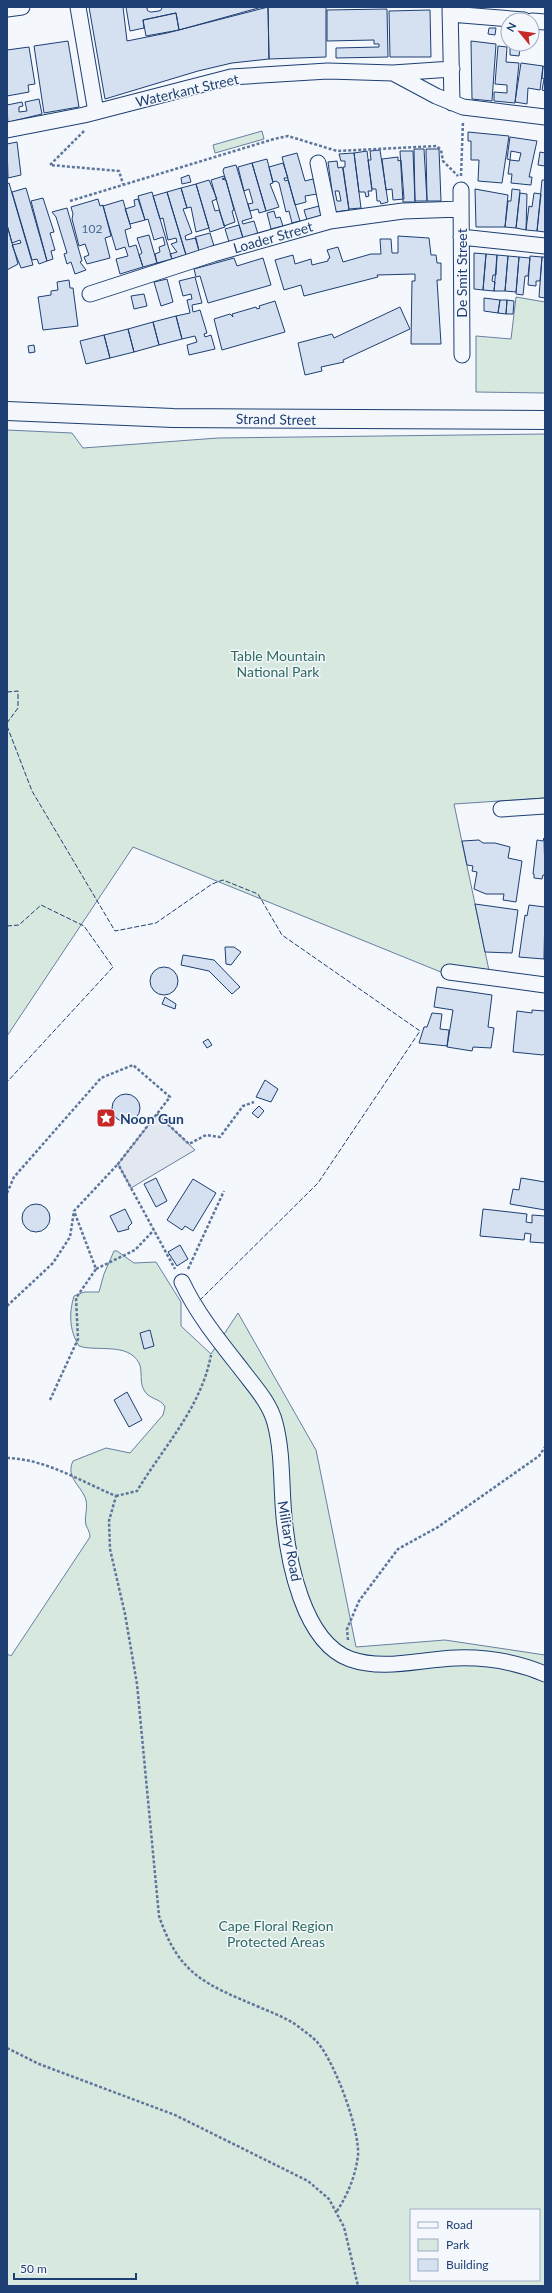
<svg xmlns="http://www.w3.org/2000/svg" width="552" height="2293" viewBox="0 0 552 2293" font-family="Lato,sans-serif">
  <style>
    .green { fill: #d7e8df; stroke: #687fa3; fill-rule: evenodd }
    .parking { fill: #e3e8f0; stroke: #687fa3 }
    .building { fill: #d5e0f0; stroke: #1d3f73; fill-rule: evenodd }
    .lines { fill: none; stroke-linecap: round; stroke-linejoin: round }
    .service-casing { stroke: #1d3f73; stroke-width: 9 }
    .minor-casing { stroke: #1d3f73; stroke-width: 17 }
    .tertiary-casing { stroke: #1d3f73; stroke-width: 20 }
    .path { stroke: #5e769c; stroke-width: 2.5; stroke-dasharray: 3 2; stroke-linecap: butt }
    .service { stroke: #f4f7fb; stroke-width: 7 }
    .minor { stroke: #f4f7fb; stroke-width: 15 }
    .tertiary { stroke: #f4f7fb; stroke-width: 18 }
    .fence { stroke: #1d3f73; stroke-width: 1; stroke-dasharray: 5 2; stroke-linecap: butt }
    .labels { text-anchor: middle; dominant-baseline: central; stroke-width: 3; stroke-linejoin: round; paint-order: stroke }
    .number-label { font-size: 12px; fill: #4b6792 }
    .street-label { font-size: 14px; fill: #1d3f73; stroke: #f4f7fb }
    .park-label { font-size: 14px; fill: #2c6c60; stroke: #f4f7fb }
    .poi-label { font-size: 14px; font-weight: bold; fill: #1d3f73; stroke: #f4f7fb; text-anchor: start }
  </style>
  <rect width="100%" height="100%" fill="#f4f7fb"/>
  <!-- green -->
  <path class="green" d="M262 131 264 139 215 153 213 145Z
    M516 297 545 302V393L476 392V336L511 339Z
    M7 430 72 433 83 448 218 438 545 434V798L454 804 491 980 458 979 133 847 7 1036Z
    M114 1251H117L134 1263 156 1262 181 1302V1326L211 1354 238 1313 316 1450 356 1647 445 1640 545 1655V2286H7V1654L11 1656 90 1537C90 1532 88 1530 86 1525 84 1517 88 1509 86 1500 82 1486 65 1478 73 1461L106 1448 130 1453 163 1415 165 1407C161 1398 149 1400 144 1390 139 1382 143 1371 139 1363 128 1342 96 1352 79 1346 69 1330 69 1313 74 1296L84 1292H99L104 1274ZM411 2210H539V2280H411Z"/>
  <!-- parking -->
  <path class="parking" d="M157 1114 195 1150 131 1188 118 1164Z"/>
  <!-- building -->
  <path class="building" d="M89 7H123L127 41 167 33 268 7 269 59 232 63 198 71 105 99Z
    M126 7H262L179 30 176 13 143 20 144 28 130 31Z
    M268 7H326V57L269 59Z
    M387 9 388 57 336 58V48L379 47V44H374V40L327 41V10Z
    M430 10 431 57H390L389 11Z
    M176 13 179 30 146 36 143 20Z
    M489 28H496L495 35 488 34Z
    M68 41 79 107 44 113 34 46Z
    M471 41 496 44 492 101 472 99Z
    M498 46 507 47 506 62 519 63 515 103 494 101V92L507 93V85L495 84Z
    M29 47 35 84 28 85 29 92 7 96V50Z
    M510 47 520 48 519 56 510 55Z
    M521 63 543 66 540 90 528 88 527 104 515 102Z
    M543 66 545 67V91L542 90 544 79 542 78Z
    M39 99 42 114 13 121V124L8 125 7 105 22 102 23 106 19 107V112L27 111 25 102Z
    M468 132 509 136 502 183 478 181 479 160H471V141H468Z
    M510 137 537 141 529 177H532L531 185 511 183 512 174H508L510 160 507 159ZM511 151 521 153 519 161 510 160Z
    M17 142 21 175 8 178 7 144Z
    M414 149H424L427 201H415Z
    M426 149H439L441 201H427Z
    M380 150 388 202 381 204 380 201H377L376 189H372L368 160H371L370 151Z
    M367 151 372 191H368L369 196 366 197 365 192H359L354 153Z
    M400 151H413L415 202H403Z
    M540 152 545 153V166L538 165Z
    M297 153 305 181 313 179 317 194 305 196 306 202 295 205 282 157Z
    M354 153 361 208 349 209 343 167H345V161H341L339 154Z
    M398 157V161L401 160 404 199 393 200 392 189 386 190 382 159Z
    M267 159 273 183 270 184 279 207 266 211 252 163Z
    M337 161 338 168 342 167 343 170 349 210 335 212 328 162ZM335 191H339L341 201H337Z
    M252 163 266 211 259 213 258 209 250 211 248 204 253 203 249 189 244 191 238 167Z
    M283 163 288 178H284L285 181 288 180 300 221 292 223 289 211 286 212 279 183 276 181 273 182 269 167Z
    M236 165 252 218 242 221 243 224 254 221 258 234 243 238 223 171 224 168Z
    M189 175 191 182 182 184 181 178Z
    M224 176 225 178 222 179 226 180 234 210 232 211 235 222 224 226 211 180Z
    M209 180 217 199 212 201 215 211 219 210 225 227 210 232 196 184Z
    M542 180H545V232L537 231Z
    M9 183 33 265 21 268 12 245 21 243 20 240 12 243 7 225V184Z
    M196 184 209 228 196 232 191 207 187 208 181 188Z
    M26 188 47 261 39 264 37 259 32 260 12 192Z
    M181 188 187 208 183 209 192 233 185 236 186 240 196 238 199 251 186 255 167 192Z
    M475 189 508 195 505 227H476Z
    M512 189 520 190 516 228 505 227 508 201H511Z
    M152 192 172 259 157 263 155 254 160 252 159 247 165 245 163 237 154 240 148 219 145 220 138 196Z
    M167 192 186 255 172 259 170 254 177 252 171 244 177 242 176 238 168 240 163 218 160 219 153 196Z
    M520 193 527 194 526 230 516 228Z
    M534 193 541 194 537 231 526 230 529 206 532 207Z
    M43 198 54 232 50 233 55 250 51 251 53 259 47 261 31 201Z
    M98 199 100 206 103 205 111 236 105 238 110 258 87 264 84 257 89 255 85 244 79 246 72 219 73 214 71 207Z
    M138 199 145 220 130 224 125 209 135 206 134 200Z
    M123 200 131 228 125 230 129 247 136 245 143 267 120 274 116 259 128 256 125 247 116 250 103 206Z
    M319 206 321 216 307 220 304 210Z
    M67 208 82 261 80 262 86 270 75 274 71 262 67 264 64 254 67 253 56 217 52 212Z
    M274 211 276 218 280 217 283 226 271 229 267 213Z
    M7 225 18 264 7 270Z
    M239 225 243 238 229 242 225 229Z
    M210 233 214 246 199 251 195 237Z
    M149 235 157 263 143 267 139 255 142 253 137 238Z
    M398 236 429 238 431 255H436L437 263H441V280H437L441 344H411L412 281H415V274L377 275 378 277 304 296 301 285 284 290 275 260 293 255 295 264 311 259 312 265 328 261V259L330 258 327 250 338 247 343 262 371 254H381L380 239H391L392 253H398Z
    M474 253 486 254 483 290 474 289Z
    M486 254 497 255 496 275H493L492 281 495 282 494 291 483 290Z
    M497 255 508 256 505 291H494Z
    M508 256 519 257 516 292 505 291Z
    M530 256 542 257 540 281H536V286L528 285Z
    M519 257 530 258 528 276H525L523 295 516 294Z
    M542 257H545V298L539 297Z
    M234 258 237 266 263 258 271 285 208 303 200 276 196 277 194 269Z
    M195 277 202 303 192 305 193 312 200 310 207 333 204 334 205 337 211 335 215 349 189 355 187 345 197 342 195 336 182 339 176 316 190 313 187 300 192 299 191 294 183 296 179 281Z
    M167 279 173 302 161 306 154 282Z
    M69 280 70 288H73L78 326 43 330 38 297 51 295V291L58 290 57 282Z
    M144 294 147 306 134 309 131 296Z
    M484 298 500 300 498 313 484 311Z
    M500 300H507L506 314 498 313Z
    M507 300 514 301 513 314H506Z
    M275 301 285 332 222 350 214 319 230 314 233 317 232 314 256 307 257 309 260 308 259 306Z
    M400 307 410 329 343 360 344 362 321 367 322 371 305 375 298 343 332 334 334 338Z
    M176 316 182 339 159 345 153 322Z
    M153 322 159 345 134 352 128 329Z
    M128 329 134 352 110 358 104 335Z
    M104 335 110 358 86 364 80 341Z
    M34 345 35 352 29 353 28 346Z
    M544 838 545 875H543L542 879 534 878V874H533L537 840 543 841Z
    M479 840 483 843H495L510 847 508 858 522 861 516 902 503 900 504 894H486L474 889 477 872 472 871 473 866 467 865 462 841Z
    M475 904 518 910 512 953 485 952Z
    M529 905 545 907 544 959 519 957 525 915 527 916Z
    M225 947H234L241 952 231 965 226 964Z
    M183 955 214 960 240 987 232 994 209 971 181 965Z
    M150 981a14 14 0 1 1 28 0a14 14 0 1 1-28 0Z
    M437 987 492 995 488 1027 494 1028 491 1048 473 1047 472 1051 447 1047 453 1010 434 1007Z
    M165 997 176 1004 175 1009 162 1004Z
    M532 1010 545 1011V1053L543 1055 513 1052 517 1011 532 1013Z
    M432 1013 442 1014 440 1029 449 1030 447 1046 419 1043 424 1027H427Z
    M208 1039 212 1045 207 1048 203 1042Z
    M265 1080 278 1089 271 1102 256 1097Z
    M112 1108a14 14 0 1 1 28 0a14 14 0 1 1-28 0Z
    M259 1106 264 1111 258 1118 252 1113Z
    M156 1178 167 1201 156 1207 144 1184Z
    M521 1178 545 1182V1210L510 1204 513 1189 519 1190Z
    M193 1179 216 1193 193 1231 185 1226 182 1230 167 1220Z
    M22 1218a14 14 0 1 1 28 0a14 14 0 1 1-28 0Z
    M125 1209 132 1223 128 1227 129 1229 118 1232 110 1216Z
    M483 1209 527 1214 526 1222 532 1223V1215L545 1216V1243L530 1242 531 1234 525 1233 524 1240 480 1236Z
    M180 1245 188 1259 177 1266 168 1252Z
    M150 1330 154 1346 144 1349 140 1333Z
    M127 1392 142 1420 129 1427 114 1400Z"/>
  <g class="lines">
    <!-- service casing -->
    <g class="service-casing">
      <path id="service" d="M151 8 158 7"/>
    </g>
    <!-- minor casing -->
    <g class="minor-casing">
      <path id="minor" d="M78 7 96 112
        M450 7 452 103
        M7 9 22 7
        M450 14 524 20
        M532 21 545 22
        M393 73 436 96 463 107 545 117
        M7 130 84 115 231 77 328 71 393 73 452 69
        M318 163 330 221
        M461 190 462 355
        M461 237 545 246
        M90 294 213 254 330 221 403 211 461 209
        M501 809 545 806
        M449 972 545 985
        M182 1282C197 1314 220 1342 242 1370 254 1386 270 1403 275 1423 283 1453 281 1486 284 1517 288 1560 303 1642 350 1659 384 1671 421 1659 456 1658 486 1657 517 1662 545 1674"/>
    </g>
    <!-- tertiary casing -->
    <g class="tertiary-casing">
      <path id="tertiary" d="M7 411 173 418 545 420"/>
    </g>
    <!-- path -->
    <path class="path" d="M84 131 50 165 119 171 123 184
      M461 176 463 121
      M70 201 274 139 288 136 337 151 437 146 441 150 443 161 458 176
      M157 1114 189 1144 206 1135 220 1137 243 1106 254 1102
      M7 1193 14 1177 101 1078 133 1065 170 1097 118 1164 175 1269
      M96 1269 135 1250 154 1230
      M188 1269 224 1191
      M7 1306 53 1263 70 1237 74 1211 118 1164
      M50 1400 78 1339 76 1298 96 1269 74 1211
      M7 1458C46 1459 82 1482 116 1496L109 1521 110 1549 125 1614 137 1684 159 1916C179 1975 205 1984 259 2007 273 2013 287 2018 299 2027 305 2032 313 2037 318 2043 335 2063 360 2130 358 2156 355 2177 348 2194 337 2211
      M116 1496 137 1491C164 1446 201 1408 211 1355
      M348 1640 347 1629 359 1601 398 1549 438 1527 539 1456 545 1447
      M7 2048 39 2064 175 2115 308 2181 329 2199 344 2227 358 2286"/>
    <!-- service -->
    <use href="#service" class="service"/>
    <!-- minor -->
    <use href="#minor" class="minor"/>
    <!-- tertiary -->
    <use href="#tertiary" class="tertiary"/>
    <!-- fence -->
    <path class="fence" d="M7 692 18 691V708L7 723
      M7 726 32 791 115 931 156 923 212 884 223 880 258 894 282 935 420 1031 318 1183 199 1301
      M7 926 19 925 41 905 84 926 113 967 7 1082"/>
  </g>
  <!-- icons -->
  <defs>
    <g id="sight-square" transform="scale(1)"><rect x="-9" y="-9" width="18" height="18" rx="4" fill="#c62828" stroke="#f4f7fb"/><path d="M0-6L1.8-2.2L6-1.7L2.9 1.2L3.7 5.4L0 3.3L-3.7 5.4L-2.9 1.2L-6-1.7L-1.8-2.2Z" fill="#fff"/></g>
  </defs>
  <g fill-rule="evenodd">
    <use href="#sight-square" x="106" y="1118"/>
  </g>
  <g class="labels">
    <!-- number labels -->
    <g class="number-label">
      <text x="92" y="228">102</text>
    </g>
    <!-- street labels -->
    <g class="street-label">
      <text transform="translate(187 90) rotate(-13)">Waterkant Street</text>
      <text transform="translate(273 237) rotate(-16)">Loader Street</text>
      <text transform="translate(461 273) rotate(-90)">De Smit Street</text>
      <text transform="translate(276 419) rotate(1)">Strand Street</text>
      <text transform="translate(290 1541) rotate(80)">Military Road</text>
    </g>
    <!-- park labels -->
    <g class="park-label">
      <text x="278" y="655">Table Mountain<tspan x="278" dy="16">National Park</tspan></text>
      <text x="276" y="1925">Cape Floral Region<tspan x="276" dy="16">Protected Areas</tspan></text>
    </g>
    <!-- poi labels -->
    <g class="poi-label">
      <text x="120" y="1118">Noon Gun</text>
    </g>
  </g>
  <!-- border -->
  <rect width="552" height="2293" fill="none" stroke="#1d3f73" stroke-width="16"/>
  <!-- legend -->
  <rect x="410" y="2209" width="130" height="72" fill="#f4f7fb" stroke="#9eadc5"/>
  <rect x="418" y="2222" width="20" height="6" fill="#f4f7fb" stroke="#9eadc5"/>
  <text x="446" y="2229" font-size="12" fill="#1d3f73">Road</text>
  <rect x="418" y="2239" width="20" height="12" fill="#d7e8df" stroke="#9eadc5"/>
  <text x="446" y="2249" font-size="12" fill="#1d3f73">Park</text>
  <rect x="418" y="2259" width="20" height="12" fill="#d5e0f0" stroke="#9eadc5"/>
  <text x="446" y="2269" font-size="12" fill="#1d3f73">Building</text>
  <!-- north arrow -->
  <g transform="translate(520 32) rotate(299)"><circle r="19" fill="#f4f7fb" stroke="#9eadc5"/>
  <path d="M0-3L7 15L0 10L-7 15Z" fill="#c62828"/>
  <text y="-6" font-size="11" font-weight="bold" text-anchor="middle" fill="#1d3f73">N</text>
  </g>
  <!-- scale -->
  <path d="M14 2273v6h122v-6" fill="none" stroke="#1d3f73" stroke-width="2"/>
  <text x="20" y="2273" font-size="12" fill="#1d3f73" stroke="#f4f7fb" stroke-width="3" paint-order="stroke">50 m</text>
</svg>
